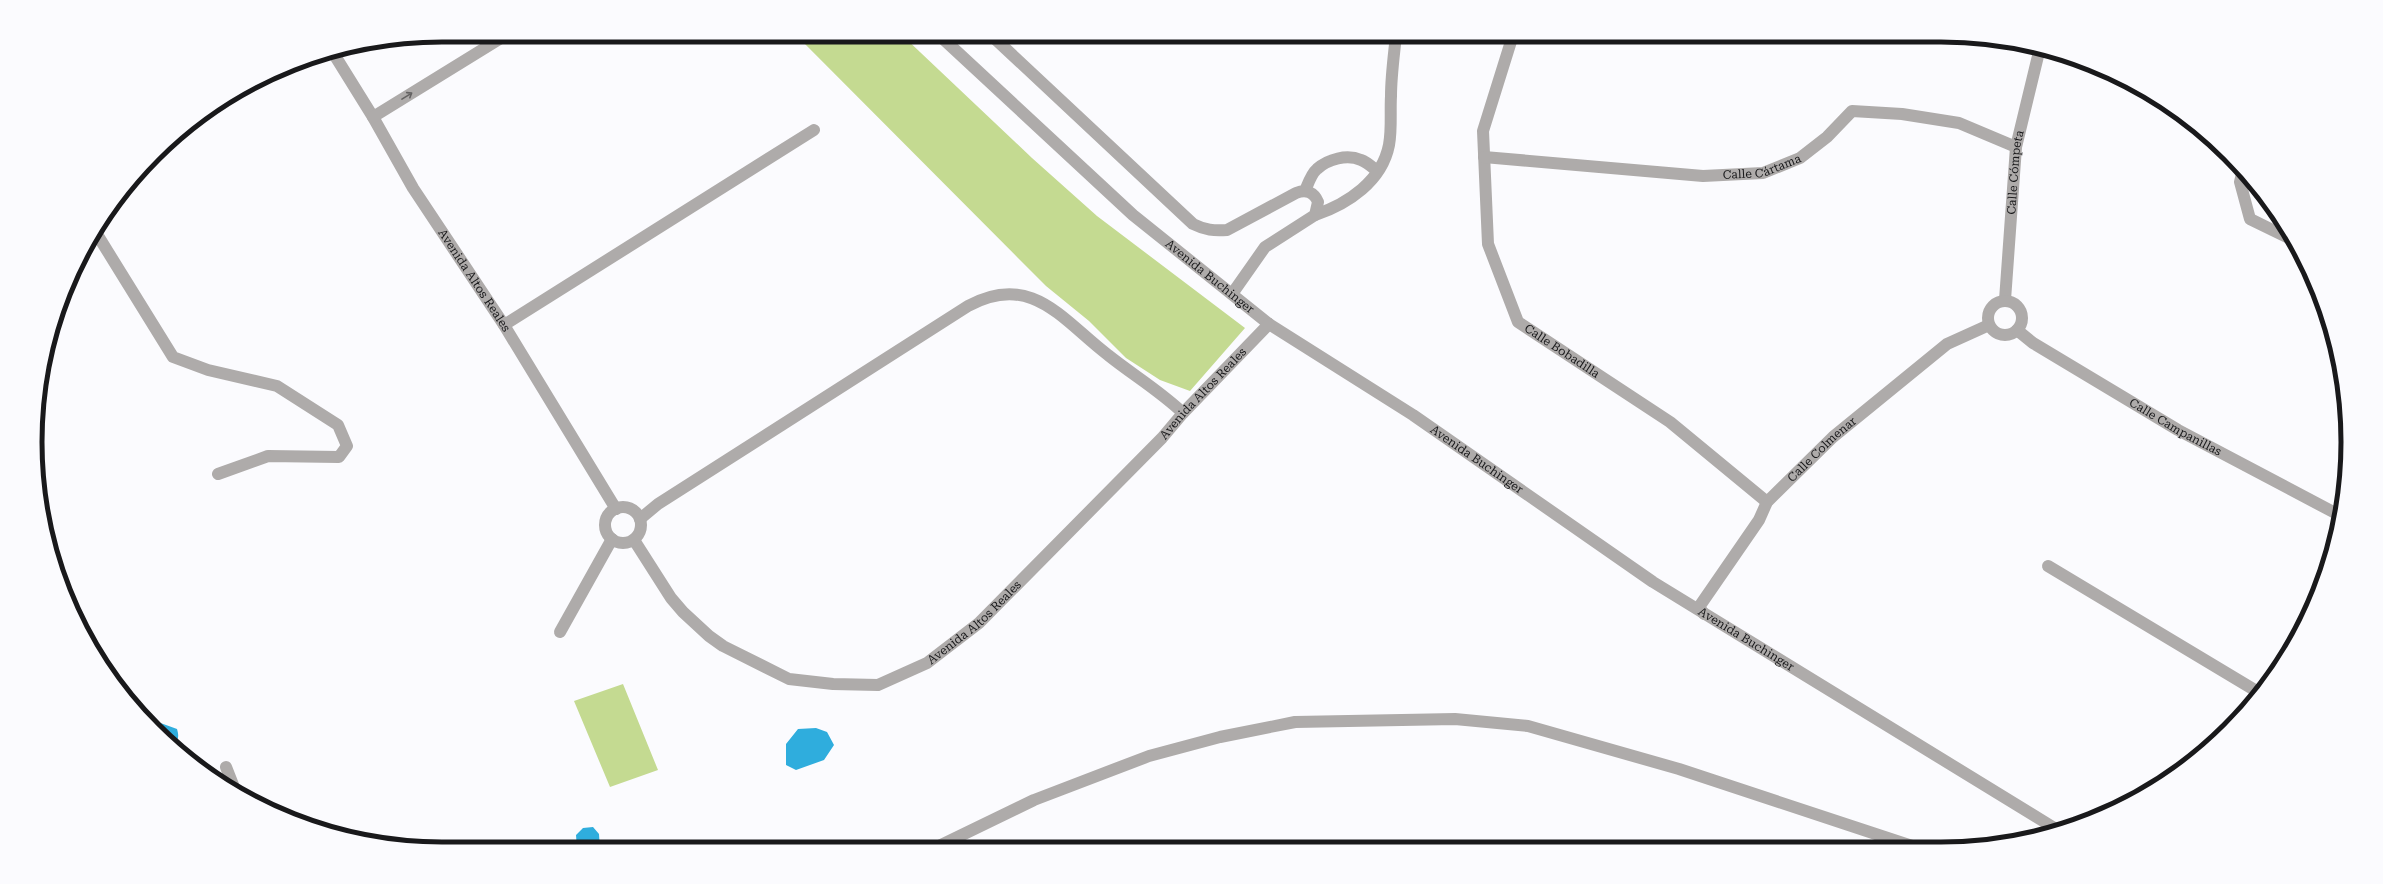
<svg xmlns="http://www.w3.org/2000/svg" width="2383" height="884" viewBox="0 0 2383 884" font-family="'Roboto Serif',serif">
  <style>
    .green { fill: #c4da91 }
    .water { fill: #2faddd }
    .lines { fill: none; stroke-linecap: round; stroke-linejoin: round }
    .minor { stroke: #aeabaa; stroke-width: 12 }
    .oneway { stroke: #646262 }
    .labels { text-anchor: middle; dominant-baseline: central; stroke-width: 3; stroke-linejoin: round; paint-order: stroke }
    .street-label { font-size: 12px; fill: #19191b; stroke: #fbfbfe }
    .rim { fill: none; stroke: #19191b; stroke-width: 5 }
  </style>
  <rect width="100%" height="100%" fill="#fbfbfe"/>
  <!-- green -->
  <path class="green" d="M796 35H902L1032 158 1097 216 1245 328 1190 391 1160 380 1126 358 1089 321 1046 286Z
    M623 684 658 770 610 787 574 701Z"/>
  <!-- water -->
  <path class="water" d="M155 721 177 729C179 736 179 740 173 745L151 725Z
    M816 728 827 732 834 745 824 760 796 770 786 765V744L798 729Z
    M593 827 599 834 600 849H577L576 835 583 828Z"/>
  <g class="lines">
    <!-- minor -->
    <g class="minor">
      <path id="s1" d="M939 35 1133 215 1269 324 1413 415 1653 582 2056 829"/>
      <path d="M991 35 1193 224C1205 230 1214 231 1227 230L1296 193C1306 189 1314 192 1318 202L1315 215 1265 247 1232 294"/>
      <path id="s2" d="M1513 35 1483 131 1488 244 1518 322 1670 422 1767 502"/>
      <path id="s3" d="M332 51 373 117 413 188 504 325 616 509"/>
      <path d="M373 117 506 35"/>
      <path id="s4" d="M1484 157 1703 176 1763 173 1800 158 1827 137 1852 111 1902 114 1959 123 2016 147"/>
      <path d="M2243 170 2240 182 2250 219 2295 241"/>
      <path d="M1305 191C1308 184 1311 174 1317 169 1328 159 1347 154 1361 160 1367 162 1372 167 1377 171"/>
      <path d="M1315 215C1348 204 1382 181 1389 145 1392 129 1390 112 1391 96 1391 76 1394 55 1396 35"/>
      <path d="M95 231 173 357 208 370 277 386 338 425 347 446 339 457 268 456 218 474"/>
      <path id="s5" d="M2005 300 2016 147 2038 56 2042 48"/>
      <circle cx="2005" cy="318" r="17"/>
      <path d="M504 325 814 130"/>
      <path id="s6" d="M2017 330 2033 343 2178 430 2339 515"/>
      <circle cx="623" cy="525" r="18"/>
      <path d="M640 519 658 504 968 306C1032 271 1063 321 1108 355 1133 375 1160 391 1183 413"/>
      <path id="s7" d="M634 540 671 598 683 612 709 636 723 646 789 679 833 684 878 685 927 663 979 623 1162 438 1183 413 1269 324"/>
      <path d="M2048 566 2258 692"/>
      <path id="s8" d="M1704 614 1699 607 1759 520 1767 502 1833 437 1947 344 1989 325"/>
      <path d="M560 632 612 539"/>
      <path d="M226 767 235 790"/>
      <path d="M935 848 1034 800 1149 756 1220 737 1295 722 1455 719 1528 726 1679 769 1912 846"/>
    </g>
  </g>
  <!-- one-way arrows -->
  <defs><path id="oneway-shaft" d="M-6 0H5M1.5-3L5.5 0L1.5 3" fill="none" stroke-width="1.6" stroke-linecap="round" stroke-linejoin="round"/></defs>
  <use class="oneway" href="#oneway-shaft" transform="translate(407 96) rotate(-32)"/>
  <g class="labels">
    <!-- street labels -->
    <g class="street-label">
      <text stroke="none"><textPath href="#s4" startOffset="280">Calle Cártama</textPath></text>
      <text stroke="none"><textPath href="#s5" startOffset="128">Calle Cómpeta</textPath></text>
      <text stroke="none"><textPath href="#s1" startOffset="363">Avenida Buchinger</textPath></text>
      <text stroke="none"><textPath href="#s3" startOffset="270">Avenida Altos Reales</textPath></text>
      <text stroke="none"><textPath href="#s2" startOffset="350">Calle Bobadilla</textPath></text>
      <text stroke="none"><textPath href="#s7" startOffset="743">Avenida Altos Reales</textPath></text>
      <text stroke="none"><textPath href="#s6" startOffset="186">Calle Campanillas</textPath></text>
      <text stroke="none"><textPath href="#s8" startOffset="210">Calle Colmenar</textPath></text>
      <text stroke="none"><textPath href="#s1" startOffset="687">Avenida Buchinger</textPath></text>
      <text stroke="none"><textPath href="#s7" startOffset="419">Avenida Altos Reales</textPath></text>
      <text stroke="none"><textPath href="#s1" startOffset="1011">Avenida Buchinger</textPath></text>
    </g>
  </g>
  <!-- crop -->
  <path d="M0 0H2383V884H0ZM442 42H1941A400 400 0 0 1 2341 442V442A400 400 0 0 1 1941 842H442A400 400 0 0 1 42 442V442A400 400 0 0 1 442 42Z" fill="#fbfbfe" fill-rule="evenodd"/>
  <path class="rim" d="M442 42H1941A400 400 0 0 1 2341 442V442A400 400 0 0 1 1941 842H442A400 400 0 0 1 42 442V442A400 400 0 0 1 442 42Z"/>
</svg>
